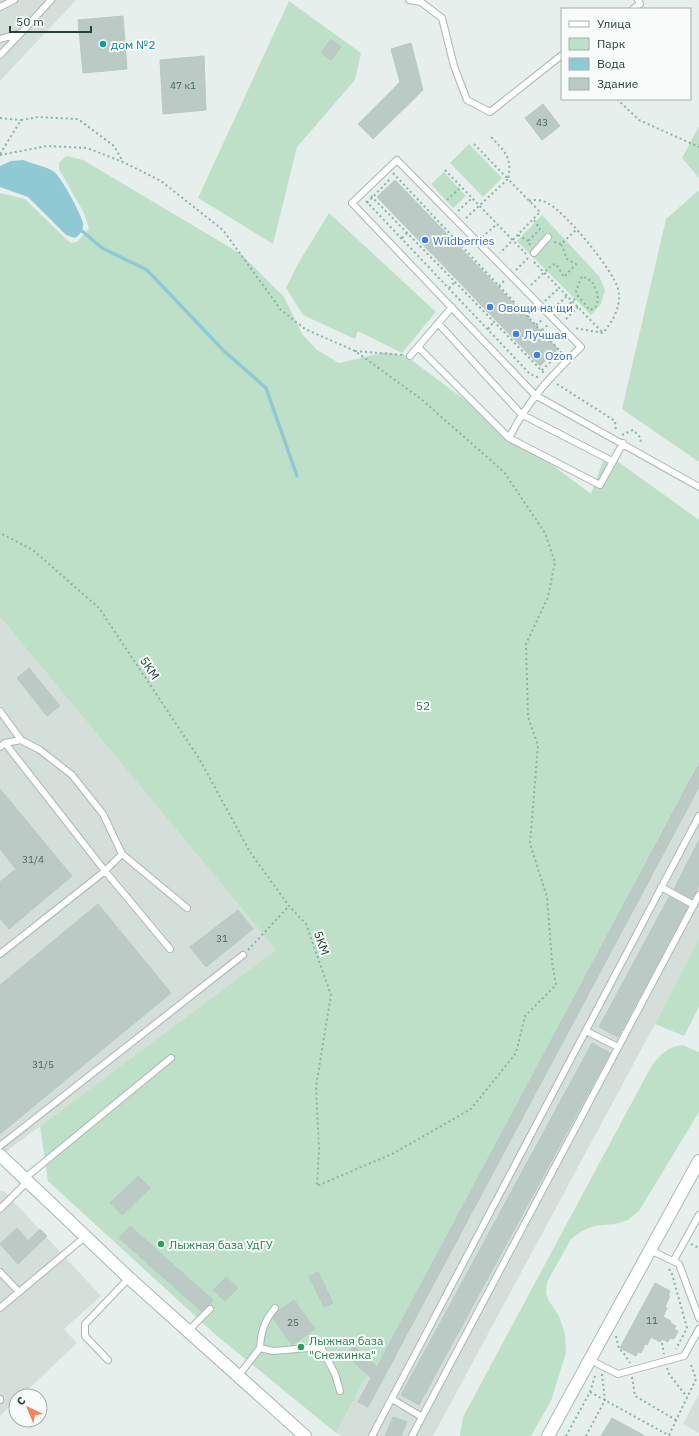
<svg xmlns="http://www.w3.org/2000/svg" width="699" height="1436" viewBox="0 0 699 1436" font-family="'IBM Plex Sans',sans-serif">
  <style>
    .built { fill: #d4dfda }
    .green { fill: #bfe0c8 }
    .water { fill: #8ec9d4 }
    .lines { fill: none; stroke-linecap: round; stroke-linejoin: round }
    .stream { stroke: #8ec9d4; stroke-width: 3.5 }
    .building { fill: #bbcac4; stroke: #b8c9c2 }
    .service-casing { stroke: #a8b8b2; stroke-width: 8 }
    .minor-casing { stroke: #a8b8b2; stroke-width: 14 }
    .path { stroke: #86b3a5; stroke-width: 2; stroke-dasharray: 2 3; stroke-linecap: butt }
    .service { stroke: #fff; stroke-width: 6 }
    .minor { stroke: #fff; stroke-width: 12 }
    .culture-dot { fill: #0f9aa8; stroke: #f7fbf9; stroke-width: 1.5 }
    .shop-dot { fill: #3f7fe0; stroke: #f7fbf9; stroke-width: 1.5 }
    .leisure-dot { fill: #2e9e5b; stroke: #f7fbf9; stroke-width: 1.5 }
    .labels { text-anchor: middle; dominant-baseline: central; stroke-width: 4; stroke-linejoin: round; paint-order: stroke }
    .number-label { font-size: 10px; fill: #4a645c }
    .culture-label { font-size: 12px; fill: #0d838f; stroke: #f7fbf9; text-anchor: start }
    .shop-label { font-size: 12px; fill: #366cbe; stroke: #f7fbf9; text-anchor: start }
    .street-label { font-size: 12px; fill: #24423a; stroke: #f7fbf9 }
    .park-label { font-size: 12px; fill: #2d7a4b; stroke: #f7fbf9 }
    .leisure-label { font-size: 12px; fill: #27864d; stroke: #f7fbf9; text-anchor: start }
  </style>
  <rect width="100%" height="100%" fill="#e6efeb"/>
  <!-- built -->
  <path class="built" d="M0 0H76L0 81Z
    M0 617 276 950 0 1156Z
    M699 761V940L655 1024 433 1436H342L336 1433 371 1368 375 1370 381 1360Z
    M0 1191H4L101 1296 64 1329 77 1343 21 1396H16V1400L0 1416Z
    M699 1394V1433L683 1424Z"/>
  <!-- green -->
  <path class="green" d="M289 1 361 53 355 80 297 147 273 244 198 198Z
    M699 126V178L682 158Z
    M469 144 502 178 483 197 450 163Z
    M66 156 83 160 98 169 241 254 284 297 302 334 317 350 339 363 386 352 400 355 402 353 358 331 355 339 303 315 286 288 299 262 329 213 436 312 402 353 591 494 606 453 699 520V761L381 1360 375 1370 371 1368 336 1433 216 1335 48 1181 40 1126 276 950 0 617V193L25 199 66 239 71 243 77 242 89 228 84 213 59 169V163Z
    M444 172 466 196 453 208 431 184Z
    M699 190V462L622 409 666 219Z
    M542 215 599 276 605 290 601 304 591 315 517 241Z
    M699 939V1007L684 1036 655 1024Z
    M682 1045 699 1052V1112L639 1211 628 1220 615 1224 594 1226 582 1231 571 1239 547 1282 546 1293 549 1301 559 1316 565 1334 566 1353 551 1401 531 1436H460L463 1417 652 1065C661 1054 668 1047 682 1045Z"/>
  <!-- water -->
  <path class="water" d="M23 160C33 164 45 166 53 171 61 176 81 214 83 223 84 230 80 235 75 238L66 235 28 197 0 187V166L11 161Z"/>
  <g class="lines">
    <!-- stream -->
    <path class="stream" d="M82 231 102 248 147 270 224 351 266 388 297 476"/>
  </g>
  <!-- building -->
  <path class="building" d="M123 16 127 69 83 73 78 20Z
    M331 39 341 47 331 60 321 53Z
    M411 43 423 90 373 139 358 124 400 82 391 49Z
    M204 56 206 110 163 114 160 60Z
    M543 104 560 126 542 140 525 118Z
    M395 180 558 349 540 366 377 197Z
    M29 668 60 706 47 716 17 678Z
    M699 763V787L368 1407 358 1402 371 1378 346 1355 354 1346 377 1367Z
    M0 789 72 876 9 929 0 918V882L16 869 0 849Z
    M699 840V886L692 899 674 889Z
    M669 897 688 907 618 1037 599 1027Z
    M98 904 171 993 0 1134V985Z
    M238 910 253 929 206 967 190 947Z
    M592 1043 610 1053 419 1405 401 1395Z
    M138 1176 150 1188 122 1215 110 1203Z
    M130 1226 213 1300 209 1305 201 1311 119 1238Z
    M17 1228 28 1241 40 1229 47 1236 18 1264 0 1244Z
    M318 1272 333 1303 324 1307 309 1276Z
    M226 1277 238 1288 225 1301 213 1290Z
    M655 1283 670 1291 668 1295 670 1296 665 1307 667 1308 663 1317 671 1321 670 1323 676 1326 674 1329 678 1331 674 1339 670 1338 668 1342 662 1339 660 1342 651 1337 647 1345 645 1344 641 1353 638 1352 636 1356 620 1348Z
    M294 1300 315 1329 292 1345 273 1318 277 1312Z
    M393 1417 407 1422 401 1436H385Z
    M612 1418 645 1436H601Z"/>
  <g class="lines">
    <!-- service casing -->
    <g class="service-casing">
      <path id="service" d="M409 0 421 2 442 18 454 66 467 100 490 112 562 55
        M0 7 14 0
        M633 9 640 4 638 0
        M0 39 21 33 51 0
        M0 55 20 34
        M534 253 548 237
        M438 323 521 414 612 461
        M418 347 509 438
        M410 356 452 307
        M623 443 600 485 509 438C528 400 551 376 581 347L397 160 352 203 535 395 699 487
        M0 711 21 740
        M5 743 21 740 40 750 72 775 103 814 122 854 187 908
        M0 747 5 743 105 871 122 854
        M661 887 694 905
        M0 954 105 871 170 949
        M586 1031 618 1047
        M0 1146 243 955
        M25 1178 171 1058
        M0 1209 28 1181
        M650 1250 679 1264 699 1318
        M674 1260 699 1215
        M0 1272 19 1292
        M0 1308 86 1236
        M189 1330 210 1309
        M260 1348C261 1332 264 1321 275 1308
        M108 1360 85 1336V1324L129 1278
        M590 1360 618 1374 684 1356 699 1329
        M239 1375 260 1348 273 1351 321 1347 335 1374 340 1391
        M0 1399V1400
        M392 1399 422 1417
        M372 1436 699 816
        M412 1436 699 895"/>
    </g>
    <!-- minor casing -->
    <g class="minor-casing">
      <path id="minor" d="M0 1155 129 1278 305 1436
        M548 1436 699 1161"/>
    </g>
    <!-- path -->
    <path class="path" d="M617 99 639 120 699 147
      M0 118 21 120
      M474 144 508 179C513 157 504 151 490 136
      M0 154 21 120 38 117 78 119 114 146 123 162
      M0 155 47 146 87 148 123 162 161 181 223 230 281 310 305 329 355 351 421 399 504 472 545 533 555 562 548 597 526 644 528 717 538 745 530 844 547 897 552 962 556 985 525 1016 516 1053 471 1109 394 1153 317 1186 319 1149 316 1086 331 995 306 924 289 906 250 852 200 760 99 608 33 550 0 533
      M445 170 526 254
      M393 173 561 352 541 371
      M371 196 544 373
      M447 200 461 187
      M366 201 529 373 536 377H541
      M529 201C536 199 543 200 549 204 566 213 614 271 618 289 622 306 613 321 603 333L574 328
      M367 203 391 178
      M458 211 472 198
      M466 218 508 179 540 212 500 253
      M534 220 540 229
      M518 235 528 241
      M482 237 497 224
      M402 238 407 233
      M554 242 561 244 576 230
      M530 245 528 241 540 229 543 232
      M534 262 603 333
      M516 270 528 258
      M531 285 552 265 556 264 564 277 576 264 567 259 561 244
      M499 286 505 280
      M449 288 455 282
      M545 301 559 288
      M554 308 567 296
      M559 314 578 296 576 291 582 276 592 281C596 291 601 298 595 308L590 310 578 296
      M528 317 535 311
      M566 319 578 307
      M536 325 543 319
      M488 329 494 322
      M542 330 549 324
      M547 337 554 330
      M355 351 403 355
      M557 384 615 421 616 432
      M622 435 633 430 641 438 640 444
      M248 950 289 906
      M691 1244 699 1248
      M669 1269 672 1274 687 1328 676 1349
      M616 1336 619 1349 623 1352 630 1363
      M662 1343 664 1354
      M667 1368 669 1374 687 1397
      M632 1377 635 1396 676 1420
      M590 1392 670 1436
      M669 1435 696 1379 690 1362
      M566 1436 590 1392 595 1376
      M586 1436 605 1400 602 1374"/>
    <!-- service -->
    <use href="#service" class="service"/>
    <!-- minor -->
    <use href="#minor" class="minor"/>
  </g>
  <!-- markers -->
  <circle class="culture-dot" cx="103" cy="44" r="4"/>
  <g class="shop-dot">
    <circle cx="425" cy="240" r="4"/>
    <circle cx="490" cy="307" r="4"/>
    <circle cx="516" cy="334" r="4"/>
    <circle cx="537" cy="355" r="4"/>
  </g>
  <g class="leisure-dot">
    <circle cx="161" cy="1244" r="4"/>
    <circle cx="301" cy="1347" r="4"/>
  </g>
  <g class="labels">
    <!-- number labels -->
    <g class="number-label">
      <text x="183" y="85">47 к1</text>
      <text x="542" y="122">43</text>
      <text x="33" y="859">31/4</text>
      <text x="222" y="938">31</text>
      <text x="43" y="1064">31/5</text>
      <text x="652" y="1320">11</text>
      <text x="293" y="1322">25</text>
    </g>
    <!-- culture labels -->
    <g class="culture-label">
      <text x="111" y="44">дом №2</text>
    </g>
    <!-- shop labels -->
    <g class="shop-label">
      <text x="433" y="240">Wildberries</text>
      <text x="498" y="307">Овощи на щи</text>
      <text x="524" y="334">Лучшая</text>
      <text x="545" y="355">Ozon</text>
    </g>
    <!-- street labels -->
    <g class="street-label">
      <text transform="translate(150 668) rotate(57)">5KM</text>
      <text transform="translate(322 943) rotate(71)">5KM</text>
    </g>
    <!-- park labels -->
    <g class="park-label">
      <text x="423" y="705">52</text>
    </g>
    <!-- leisure labels -->
    <g class="leisure-label">
      <text x="169" y="1244">Лыжная база УдГУ</text>
      <text x="309" y="1340">Лыжная база<tspan x="309" dy="14">"Снежинка"</tspan></text>
    </g>
  </g>
  <!-- legend -->
  <rect x="561" y="8" width="130" height="92" fill="#f7fbf9" stroke="#a3b1ad"/>
  <rect x="569" y="21" width="20" height="6" fill="#ffffff" stroke="#a3b1ad"/>
  <text x="597" y="28" font-size="12" fill="#24423a">Улица</text>
  <rect x="569" y="38" width="20" height="12" fill="#bfe0c8" stroke="#a3b1ad"/>
  <text x="597" y="48" font-size="12" fill="#24423a">Парк</text>
  <rect x="569" y="58" width="20" height="12" fill="#8ec9d4" stroke="#a3b1ad"/>
  <text x="597" y="68" font-size="12" fill="#24423a">Вода</text>
  <rect x="569" y="78" width="20" height="12" fill="#bbcac4" stroke="#a3b1ad"/>
  <text x="597" y="88" font-size="12" fill="#24423a">Здание</text>
  <!-- north arrow -->
  <g transform="translate(28 1408) rotate(316)"><circle r="19" fill="#f7fbf9" stroke="#a3b1ad"/>
  <path d="M0-3L7 15L0 10L-7 15Z" fill="#f4845f"/>
  <text y="-6" font-size="11" font-weight="bold" text-anchor="middle" fill="#24423a">С</text>
  </g>
  <!-- scale -->
  <path d="M10 26v6h81v-6" fill="none" stroke="#24423a" stroke-width="2"/>
  <text x="16" y="26" font-size="12" fill="#24423a" stroke="#f7fbf9" stroke-width="3" paint-order="stroke">50 m</text>
</svg>
